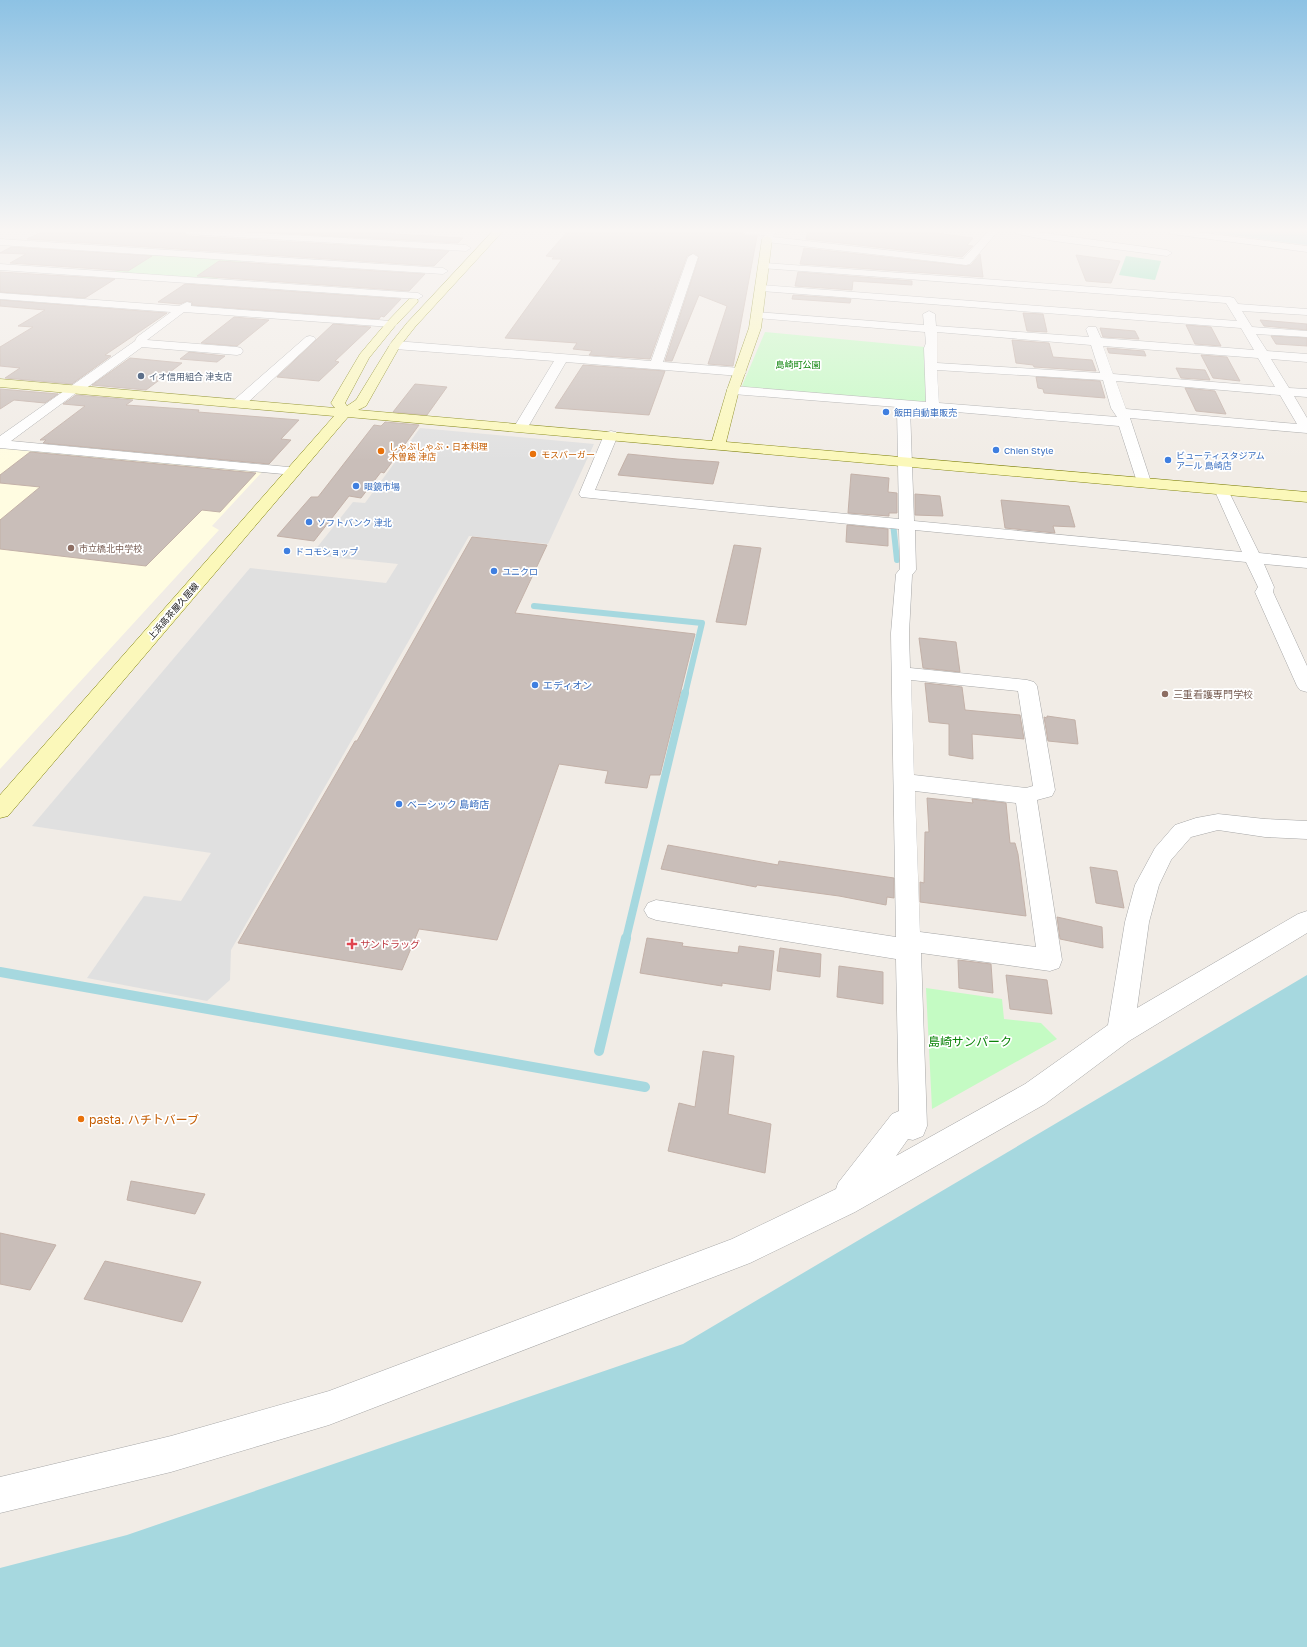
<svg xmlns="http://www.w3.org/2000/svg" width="1307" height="1647" viewBox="0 0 1307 1647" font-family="'Golos Text','Noto Sans JP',sans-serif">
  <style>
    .education { fill: #fffce1 }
    .park { fill: #c4fbc3 }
    .pitch { fill: #83e1b4 }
    .parking { fill: #e0e0e0 }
    .water { fill: #a6d8df }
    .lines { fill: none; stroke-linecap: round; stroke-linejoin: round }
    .stream-far2 { stroke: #a6d8df; stroke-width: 6 }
    .stream-far1 { stroke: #a6d8df; stroke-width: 8 }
    .stream { stroke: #a6d8df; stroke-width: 10 }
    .building { fill: #c9beb9; stroke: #c3b1a8 }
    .street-casing { stroke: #a7a7a7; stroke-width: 1 }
    .secondary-casing { stroke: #7a7c02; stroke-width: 1 }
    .street { fill: #fff; fill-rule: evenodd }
    .secondary { fill: #fbf8ba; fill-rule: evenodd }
    .service-dot { fill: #5c6f8a; stroke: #fff; stroke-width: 1.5 }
    .shop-dot { fill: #3f7fe0; stroke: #fff; stroke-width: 1.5 }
    .food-dot { fill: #e8710a; stroke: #fff; stroke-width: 1.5 }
    .education-dot { fill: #8d6e63; stroke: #fff; stroke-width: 1.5 }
    .health-dot { fill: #e0444e; stroke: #fff; stroke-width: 1.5 }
    .labels { text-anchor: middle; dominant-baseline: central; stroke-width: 3.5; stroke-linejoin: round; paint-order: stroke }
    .far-park-label { font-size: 9px; fill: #0b8309; stroke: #fff }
    .far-service-label { font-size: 9px; fill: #4e5e75; stroke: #fff; text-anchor: start }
    .far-shop-label { font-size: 9px; fill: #366cbe; stroke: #fff; text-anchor: start }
    .far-food-label { font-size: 9px; fill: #c56008; stroke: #fff; text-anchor: start }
    .far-education-label { font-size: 9px; fill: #785e54; stroke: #fff; text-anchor: start }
    .far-street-label { font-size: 9px; fill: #202020; stroke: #fff }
    .shop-label { font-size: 10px; fill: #366cbe; stroke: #fff; text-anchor: start }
    .education-label { font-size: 10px; fill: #785e54; stroke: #fff; text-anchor: start }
    .health-label { font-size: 10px; fill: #be3a42; stroke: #fff; text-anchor: start }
    .near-park-label { font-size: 12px; fill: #0b8309; stroke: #fff }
    .near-food-label { font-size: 12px; fill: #c56008; stroke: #fff; text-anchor: start }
  </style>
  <rect width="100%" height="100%" fill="#f1ece6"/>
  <!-- education -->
  <path class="education" d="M4 448 262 472 212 526 219 530 0 769V449Z"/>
  <!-- park -->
  <path class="park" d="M146 253 240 259 242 261 217 279 210 280 113 273Z
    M765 332 925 347 926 401 922 402 746 388 742 386Z
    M926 988 1002 999 1004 1019 1041 1023 1057 1039 932 1109Z"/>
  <!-- pitch -->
  <path class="pitch" d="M1126 256 1161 261 1155 280 1119 275Z"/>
  <!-- parking -->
  <path class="parking" d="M420 428 594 444 548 544 469 536 231 950 230 980 207 1001 87 978 144 896 181 901 211 853 32 826 250 568 386 583 398 564 311 555 353 502 365 503Z"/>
  <!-- water -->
  <path class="water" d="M1200 231H1307V245Z
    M1307 975V1647H0V1568L127 1535 683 1344Z"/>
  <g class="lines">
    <!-- stream-far2 -->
    <path class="stream-far2" d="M893 523 897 560
      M534 606 702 623 685 694"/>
    <!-- stream-far1 -->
    <path class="stream-far1" d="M626 939 685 693"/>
    <!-- stream -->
    <path class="stream" d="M0 972 645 1087
      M599 1051 626 938"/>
  </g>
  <!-- building -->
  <path class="building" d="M44 231H181L187 236 449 251 434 266 27 239Z
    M245 231H347L463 238 458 243Z
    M568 231H631L678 233 680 231H709L740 232 746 236H757L733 366 708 364 727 306 699 295 672 361H665L699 257 694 253 687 256 650 359 589 355 592 351 573 349 577 343 505 338 562 259H552L554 257 546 256Z
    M808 231H921L973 238 967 245 973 246 962 257 806 239Z
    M11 247 152 256 128 271 10 263 26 254 0 253Z
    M804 248 966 266 971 265 980 254 983 277 800 264Z
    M1076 255 1120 261 1111 283 1086 281Z
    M219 261 425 274 409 291 197 276Z
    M0 272 115 279 85 298 0 292Z
    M798 272 912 281V285L853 281 852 290 795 286Z
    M185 284 401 299 384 317 381 316 379 319 192 305V302L187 301 180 304 158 302Z
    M793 295 851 299 850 303 792 299Z
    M0 300 167 313 105 355 111 356 72 384 5 378 20 368 0 366V347L33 327 18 326 45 310 0 306Z
    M1023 313 1043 314 1047 332 1027 331Z
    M234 317 269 320 237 346 201 343Z
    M1260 320 1307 324V330L1264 326Z
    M333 324 371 327 335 361 339 362 319 381 277 377Z
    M1186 325 1211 327 1221 346 1195 344Z
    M1100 328 1135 331 1139 339 1103 337Z
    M1271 336 1307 338V346L1276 344Z
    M1012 340 1049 343 1053 357 1092 360 1096 371 1034 367 1033 365 1016 363Z
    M1107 348 1144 351 1146 356 1109 353Z
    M189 352 225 356 217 362 180 359Z
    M1201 355 1227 357 1240 381 1213 378Z
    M130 358 182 363 146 390 92 385Z
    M583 365 665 371 649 415 555 408Z
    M1176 368 1205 370 1210 380 1181 378Z
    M1036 377 1100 381 1105 398 1044 393 1043 389 1038 388Z
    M415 384 447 387 427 415 393 412Z
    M1185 388 1215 391 1226 414 1196 411Z
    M0 389 58 394 45 403 14 400 0 409Z
    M76 395 133 400 126 405 199 410 198 412 299 420 281 439 291 440 269 464 43 443 46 440H40L85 406 63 404Z
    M385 422 419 425 384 473 381 472 361 498 349 496 314 541 277 536 311 497H318L374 425 381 426Z
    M30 452 256 473 220 512 202 510 146 566 0 549V520L40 487 0 483V475Z
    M628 454 677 459 719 462 713 484 618 475Z
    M851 474 889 478 888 492 897 493V513H889V516L848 513Z
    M915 494 940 496 943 516 915 515Z
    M1001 500 1069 506 1075 527 1053 526 1055 533 1005 528Z
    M847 525 888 529V546L846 542Z
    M472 537 547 545 515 613 695 634 660 775H650L647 788 605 783 608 771 559 764 497 940 419 929 402 970 238 943 355 741H357Z
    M734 545 761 548 746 625 716 622Z
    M919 638 956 642 960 672 923 668Z
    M925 683 962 687 965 710 1020 715 1024 739 972 734 973 759 949 755V724L929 722Z
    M1047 716 1075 720 1078 744 1048 741 1044 717 1047 718Z
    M927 798 973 803 972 799 1006 803 1010 843H1015L1018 854 1026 916 920 902V882L924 883 925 832H929Z
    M668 845 778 865 779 861 894 878V898L887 897 886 905 839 896 757 885 756 887 661 869Z
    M1090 867 1117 871 1124 908 1096 903Z
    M1057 917 1102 927 1103 948 1060 939Z
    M647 938 683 943 682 946 738 953 739 946 774 951 770 990 722 983V986L640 973Z
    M780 948 821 954 820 977 777 971Z
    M958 960 991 964 993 993 959 988Z
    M839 966 883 972V1004L837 997Z
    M1006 975 1047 980 1052 1014 1010 1009Z
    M703 1051 734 1056 728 1114 771 1124 765 1173 668 1151 679 1103 695 1107Z
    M131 1181 205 1194 195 1214 127 1200Z
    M0 1233 56 1245 30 1290 0 1284Z
    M105 1261 201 1282 182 1322 84 1299Z"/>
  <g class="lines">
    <!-- street casing -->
    <g class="street-casing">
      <path id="street" d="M182 231H226L466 245 471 248 466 251 187 234Z
        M741 231H776L773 237 963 259 988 231H998L970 264 966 265 767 242 762 239 765 235 746 234Z
        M1012 231H1030L1167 250 1172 253 1167 256 1054 241 1017 234Z
        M1166 231H1189L1307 246V252L1171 234Z
        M0 239 443 268 448 271 443 274 0 245Z
        M693 254 698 257 663 362 740 368 744 369 746 372 744 375 740 376 566 362 528 427 526 430H516L514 427 554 361 395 349 391 347 389 345 391 343 395 341 651 361 688 257Z
        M765 263 1230 297 1234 298 1238 304 1307 309V315L1242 311 1252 327 1307 331V337L1256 334 1267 351 1307 354V362L1271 359 1289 388 1307 389V397L1294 396 1307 418V433L1130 418 1151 482 1149 485 1144 486 1139 485 1137 482 1119 426 910 408 914 521 1242 552 1214 489 1216 486 1221 485 1226 486 1259 553 1307 558V568L1264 564 1274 587 1273 592 1307 666V692L1300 690 1297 686 1255 592 1258 587 1246 562 915 530 916 570 912 575 909 633 910 668 1027 680 1034 682 1037 686 1055 790 1052 796 1037 800 1062 960 1059 968 1050 971 921 953 927 1126 923 1136 913 1140 908 1139 896 1156 1025 1084 1108 1025 1125 922 1135 885 1155 848 1175 825 1196 818 1218 814 1265 819 1307 821V839L1265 837 1218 830 1191 837 1171 860 1159 885 1149 922 1137 1008 1298 914 1307 911V933L1129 1041 1045 1104 855 1212 750 1263 329 1425 171 1472 0 1513V1477L171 1436 329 1391 732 1239 836 1189 838 1183 892 1114 899 1111 896 959 656 920 648 917 644 910 648 903 656 900 896 937 891 633 896 574 900 569 899 529 581 497 579 494 604 435 606 432 611 431 616 432 618 435 595 490 899 519 897 407 733 394 728 393 727 390 728 387 733 386 926 402 924 348 926 343 925 332 757 318 751 315 753 313 757 312 924 325 923 314 929 311 935 314 936 326 1089 337 1086 329 1088 327H1096L1101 338 1254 350 1241 328 761 291 756 288 761 285 1237 321 1226 303 761 268 760 266 761 264ZM937 332 1091 345 1100 373 937 363ZM1103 346 1258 358 1275 387 1113 374ZM937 370 1103 380 1111 408 1117 417 939 403ZM1116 381 1280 395 1297 424 1126 409ZM911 680 1018 691 1033 786 1026 788 914 775ZM915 791 1016 803 1036 947 920 932Z
        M0 264 418 293 423 296 418 299 0 270Z
        M0 293 179 306 187 302 191 303V306L391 321 395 322 397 324 395 326 391 327 184 312 147 340 237 347 241 348 243 351 241 354 237 355 142 347 81 392 76 393 11 441 299 468 301 471 299 474 294 475 0 448V436L135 341 137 337 171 312 0 299Z
        M310 336 314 337 316 339 314 341 244 406H234L232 403 234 400 306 337Z"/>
    </g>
    <!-- secondary casing -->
    <g class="secondary-casing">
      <path id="secondary" d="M493 231H503L415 327 400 346 366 406 358 410 712 441 727 390 749 328 762 239 767 236 772 239 761 328 739 390 726 442 1307 492V502L348 417 8 816 0 818V795L334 416 0 387V379L335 408 331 403 360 354 387 322 409 299H417L418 301 417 303 395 326 369 358 345 403 347 406 356 400 391 343 407 323Z"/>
    </g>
    <!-- street -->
    <use href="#street" class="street"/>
    <!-- secondary -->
    <use href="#secondary" class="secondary"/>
  </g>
  <!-- sky -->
  <linearGradient id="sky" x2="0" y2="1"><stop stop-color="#8dc2e4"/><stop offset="0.5" stop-color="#f9f6f4"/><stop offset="1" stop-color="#f9f6f4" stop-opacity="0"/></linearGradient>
  <rect width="1307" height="461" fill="url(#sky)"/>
  <!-- markers -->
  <circle class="service-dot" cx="141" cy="376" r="4"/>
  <g class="shop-dot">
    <circle cx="886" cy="412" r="4"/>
    <circle cx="996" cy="450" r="4"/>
    <circle cx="1168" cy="460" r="4"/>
    <circle cx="356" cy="486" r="4"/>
    <circle cx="309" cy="522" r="4"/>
    <circle cx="287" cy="551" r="4"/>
    <circle cx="494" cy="571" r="4"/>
    <circle cx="535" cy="685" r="4"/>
    <circle cx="399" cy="804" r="4"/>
  </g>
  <g class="food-dot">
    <circle cx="381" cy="451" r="4"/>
    <circle cx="533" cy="454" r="4"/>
    <circle cx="81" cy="1119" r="4"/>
  </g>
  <g class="education-dot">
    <circle cx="71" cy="548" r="4"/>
    <circle cx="1165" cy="694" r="4"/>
  </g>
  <path class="health-dot" d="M350 938h4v4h4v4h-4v4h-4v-4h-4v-4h4z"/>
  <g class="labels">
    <!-- far-park labels -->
    <g class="far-park-label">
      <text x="798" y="364">島崎町公園</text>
    </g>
    <!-- far-service labels -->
    <g class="far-service-label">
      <text x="149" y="376">イオ信用組合 津支店</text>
    </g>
    <!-- far-shop labels -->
    <g class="far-shop-label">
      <text x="894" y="412">飯田自動車販売</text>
      <text x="1004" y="450">Chien Style</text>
      <text x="1176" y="455">ビューティスタジアム<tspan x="1176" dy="10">アール 島崎店</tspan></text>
      <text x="364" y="486">眼鏡市場</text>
      <text x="317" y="522">ソフトバンク 津北</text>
      <text x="295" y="551">ドコモショップ</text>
      <text x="502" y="571">ユニクロ</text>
    </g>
    <!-- far-food labels -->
    <g class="far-food-label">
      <text x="389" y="446">しゃぶしゃぶ・日本料理<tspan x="389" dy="10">木曽路 津店</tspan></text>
      <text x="541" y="454">モスバーガー</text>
    </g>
    <!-- far-education labels -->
    <g class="far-education-label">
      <text x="79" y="548">市立橋北中学校</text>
    </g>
    <!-- far-street labels -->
    <g class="far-street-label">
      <text transform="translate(173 611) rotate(-49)">上浜高茶屋久居線</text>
    </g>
    <!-- shop labels -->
    <g class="shop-label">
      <text x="543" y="685">エディオン</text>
      <text x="407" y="804">ベーシック 島崎店</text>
    </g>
    <!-- education labels -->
    <g class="education-label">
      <text x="1173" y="694">三重看護専門学校</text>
    </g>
    <!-- health labels -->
    <g class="health-label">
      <text x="360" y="944">サンドラッグ</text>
    </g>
    <!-- near-park labels -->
    <g class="near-park-label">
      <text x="970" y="1041">島崎サンパーク</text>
    </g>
    <!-- near-food labels -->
    <g class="near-food-label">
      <text x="89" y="1119">pasta. ハチトバーブ</text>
    </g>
  </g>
</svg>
